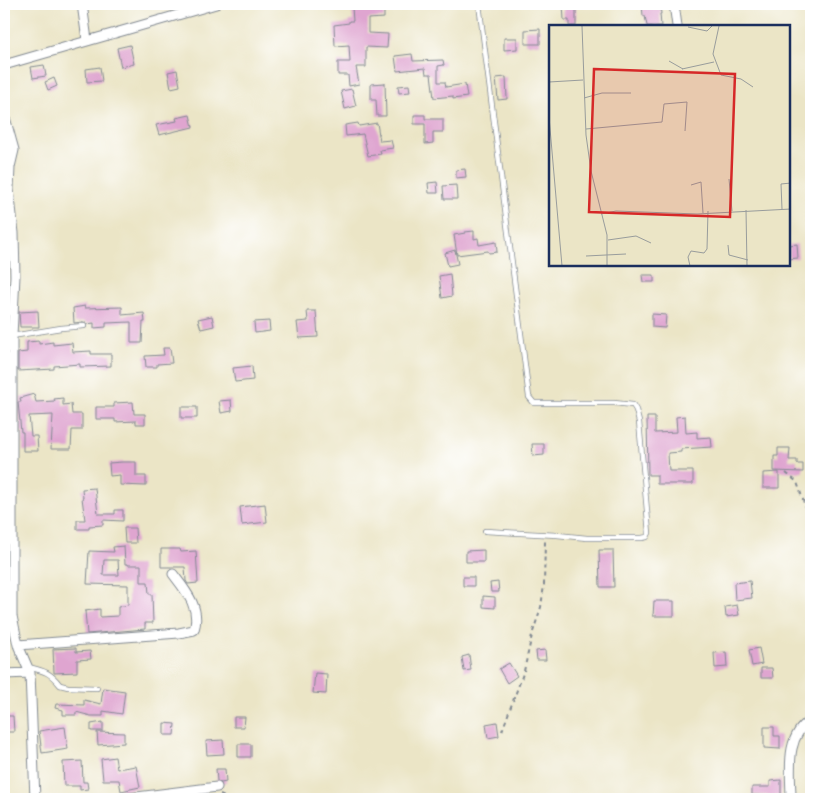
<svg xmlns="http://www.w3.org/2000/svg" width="815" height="803" viewBox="0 0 815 803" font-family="'Comic Neue',sans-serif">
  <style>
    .building { fill: #dfa5d0; fill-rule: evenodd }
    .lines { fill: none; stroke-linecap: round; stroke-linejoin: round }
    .service-casing { stroke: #838a92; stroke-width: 6 }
    .minor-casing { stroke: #838a92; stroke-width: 11 }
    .path { stroke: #838a92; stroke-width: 2; stroke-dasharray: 4 4; stroke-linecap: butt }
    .service { stroke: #fff; stroke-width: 4.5 }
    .minor { stroke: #fff; stroke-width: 9 }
    .inset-road { fill: none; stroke: #989c9c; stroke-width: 1 }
    .view { fill: #d62828; fill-opacity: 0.15; stroke: #d62828; stroke-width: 2.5 }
    .inset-edge { fill: none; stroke: #1b2f5e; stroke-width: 2.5 }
  </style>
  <rect width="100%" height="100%" fill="#fff"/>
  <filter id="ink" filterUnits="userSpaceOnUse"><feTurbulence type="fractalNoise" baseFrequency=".02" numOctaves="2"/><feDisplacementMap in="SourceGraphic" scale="10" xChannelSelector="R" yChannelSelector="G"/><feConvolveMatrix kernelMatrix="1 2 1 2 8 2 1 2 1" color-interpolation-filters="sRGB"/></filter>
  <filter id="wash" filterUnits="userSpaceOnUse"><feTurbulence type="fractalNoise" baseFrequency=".0096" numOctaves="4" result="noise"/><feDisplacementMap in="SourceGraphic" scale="20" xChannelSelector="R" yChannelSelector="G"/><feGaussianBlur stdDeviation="1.12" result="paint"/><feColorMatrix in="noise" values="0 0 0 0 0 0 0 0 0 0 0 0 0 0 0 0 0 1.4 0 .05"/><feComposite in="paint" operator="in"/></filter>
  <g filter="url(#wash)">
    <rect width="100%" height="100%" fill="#ebe5c6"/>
    <g id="blocks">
      <!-- building -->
      <path class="building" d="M563 4H576V26H569V20H564Z
        M642 4H660L661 14H660L661 26H647L645 16H643Z
        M369 6V9H384V18L368 19V33L388 34 387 48 366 47V67H356L359 84 349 86 348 75H338V62H350L349 45 335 46 334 25 349 23V21H353L352 7Z
        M540 29V44H525V30Z
        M504 38H517V49L504 50Z
        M130 45 134 64 121 67 117 48Z
        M412 54 413 61 443 60 444 65 438 66V82H445L446 87 465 84 467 97 453 99V96L434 98 431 74H426L425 68 397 71 395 56Z
        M44 65 46 76 33 78 31 67Z
        M100 67 102 81 87 82 86 69Z
        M177 70 180 86 171 88 168 72Z
        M506 77 507 99 498 100 496 78Z
        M54 78 57 86 48 90 45 82Z
        M385 83 386 116H377L376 100H371V84Z
        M409 85 410 92 399 93 398 86Z
        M352 89 356 106 345 109 341 91Z
        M190 115 193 127 159 135 156 125 177 121 176 118Z
        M414 115H425V119H443V132H433V143L425 144V124H414Z
        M358 123 359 126 377 123 380 141 391 140 393 148 380 150 381 154 368 156 363 134 346 136 345 125Z
        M465 169 466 177 456 178V170Z
        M437 182 438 193H429L428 183Z
        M456 185 457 199H444L443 186Z
        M474 231V239L478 238 479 245 496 242 497 252 489 253 488 251 457 255 454 235 465 233V232Z
        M797 244 798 258 789 259V245Z
        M455 250 458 264 448 266 445 253Z
        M450 274 452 296 442 298 439 276Z
        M642 275H654V282H643Z
        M85 306V308L122 307V315L144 313 145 322H143L142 343H131V322L106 323V327L94 328V323L87 324 84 322 74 323 73 308Z
        M38 311 39 327H20L19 312Z
        M307 311H316L318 337 299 338 297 322 308 321Z
        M652 314 666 315 665 328 652 327Z
        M212 316 214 326 201 329 198 319Z
        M269 321 270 331 255 333 254 322Z
        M39 341V344L53 342V345L72 343 73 352 91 351V354H111V366L80 367V364L54 366V369L18 371V353L27 352V342Z
        M163 348H170L172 363 157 364V367H146L145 356 164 355Z
        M252 366 253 380 235 382 233 368Z
        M34 394 36 402 55 401 54 399 63 398V405L71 404 72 414H82V430H72L71 449H51L53 415 29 416 31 436H37L38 451H23V432H21L18 402H21L20 398Z
        M231 400 232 411 221 413 219 401Z
        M133 402 134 414H145V424H136V421L115 422V419H96V407H114V403Z
        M181 407H197V418H181Z
        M685 416 686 433 697 432V438L711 437 712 447 681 449V452L668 453 669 471H693V484H657V475H648L647 417H655V433L677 432 676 417Z
        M532 444H544V455L533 456Z
        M778 448H790L789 460H797V464H803V472L774 471V456H778Z
        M122 462H136V476H146V486L120 485V475L110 476 109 463Z
        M779 472V488H763V473Z
        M95 488 98 514H115V510H123V521L103 520V525L89 526V529H77V520H85L82 498H83L82 489Z
        M265 504 267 522 242 525 240 507Z
        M124 528H135L136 543H125Z
        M124 546 125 564H128V565H141V582H148L149 594H152L153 623H145V629L87 634 85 611 100 609V617L118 616V607L128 605V585L87 584 89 551 114 552 113 547ZM104 560H118L119 575H103Z
        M161 549H180L181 552 196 551 198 583 188 584 186 581 185 567H161Z
        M484 550V562H466V551Z
        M599 550H613L614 587H600Z
        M463 577H474V586H463Z
        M750 581 752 598 735 600 734 583Z
        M498 582 499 592H491L490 583Z
        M483 596 495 597V608L483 607Z
        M654 601H674V616H653Z
        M737 605 739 615 726 617 725 607Z
        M76 648V652L90 651 91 659 77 660V672L54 673 53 649Z
        M759 648 762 664 752 666 749 650Z
        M545 650 546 660H537L536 651Z
        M726 652 727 667 715 668 714 653Z
        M469 655 471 670 464 671 462 657Z
        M509 663 517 676 507 683 499 669Z
        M761 668H772L773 678H761Z
        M315 673 327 674 326 694 313 693Z
        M103 688 125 691 122 714 103 711V716H91L76 712V715H63V710L55 708 56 704 84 705V700L101 704Z
        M4 716H13L14 732H4Z
        M234 717H245L244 727H234Z
        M103 722V731H91V724Z
        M497 722 499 736 488 738 486 724Z
        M164 723 175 724 174 735H164Z
        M65 727 68 749 42 753 39 731Z
        M764 727H774V736H780V749L764 748Z
        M97 732 124 733V743L98 745Z
        M223 740 224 754 207 755 206 741Z
        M238 744H251V757H238Z
        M115 757 117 769 136 766 140 787 121 791 119 780H103L101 759Z
        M82 761 83 782H87L88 789 80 790V786H64L63 762Z
        M216 769H225L226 782 221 783 217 781Z
        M781 780V796L752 795V787H770V781Z"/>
    </g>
  </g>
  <g filter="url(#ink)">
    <use href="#blocks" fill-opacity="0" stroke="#838a92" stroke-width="1"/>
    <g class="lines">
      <!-- service casing -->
      <g class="service-casing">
        <path id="service" d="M479 4 529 397 534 403H614L633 405 636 410 639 422 649 533 647 537 642 538H587L557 535 485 531
          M12 336 61 328 84 326
          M4 464H12
          M28 667C44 671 50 672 60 685L68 687 97 688"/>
      </g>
      <!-- minor casing -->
      <g class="minor-casing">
        <path id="minor" d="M82 4 87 40
          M674 4 677 26
          M4 65 216 4
          M4 114 14 150 10 167 9 189 14 233 15 276 12 336V616L18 645 30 673 35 799
          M18 645 179 633 194 630C201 608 186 591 173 574
          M4 674 30 673
          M121 799 217 787
          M791 799C791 773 784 736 811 720"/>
      </g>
      <!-- path -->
      <path class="path" d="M786 473 797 482 806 509 811 514
        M502 731 524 671 532 635 541 607 544 585 545 541
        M220 795 229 799"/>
      <!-- service -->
      <use href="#service" class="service"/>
      <!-- minor -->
      <use href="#minor" class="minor"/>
    </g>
  </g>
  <!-- overview -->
  <g transform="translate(549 25)">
    <rect width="241" height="241" fill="#ebe5c6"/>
    <path class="inset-road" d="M33 1 37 110 42 146 58 210V241M170 1 164 29 172 50 192 54 204 62M139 2 158 6 163 1M120 36 134 44M133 44 165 37M0 57 34 55M35 73 53 68H82M0 92 13 241M37 104 113 97 115 79 138 77 136 106M180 154 183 186M142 160 152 157 154 188M233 184 232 159 242 158M197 185 198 241M52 189 67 186 148 189 242 184M59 215 87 211 102 218M179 220 180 230 199 235M37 231 77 229M141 241 139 232 142 226 155 228 158 224 159 186"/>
    <path class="view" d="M45 44 186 49 181 192 40 187Z"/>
    <rect width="241" height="241" class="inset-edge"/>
  </g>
  <!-- margin -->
  <rect width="815" height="803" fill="none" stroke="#fff" stroke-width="20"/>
</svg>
